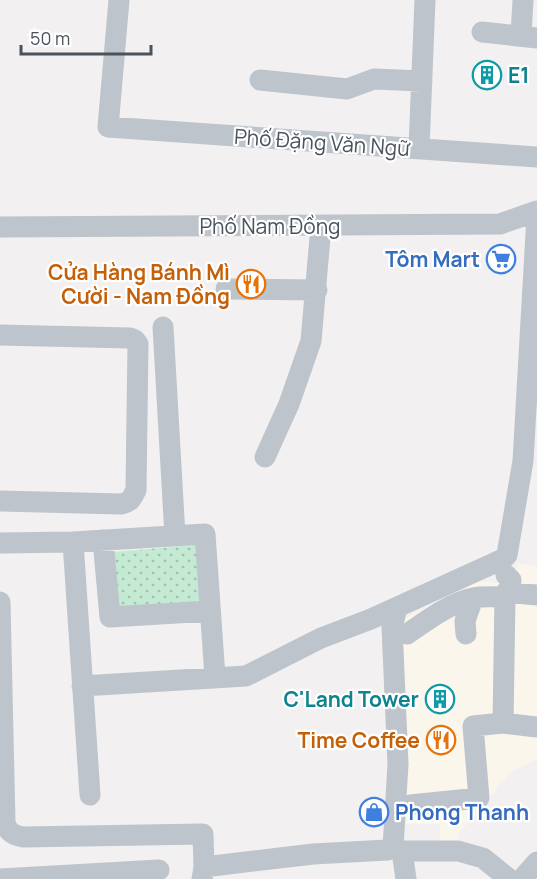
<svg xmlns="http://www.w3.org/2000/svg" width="537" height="879" viewBox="0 0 537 879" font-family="Manrope,sans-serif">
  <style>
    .commercial { fill: #faf6ec }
    .grass { fill: url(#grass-dots) }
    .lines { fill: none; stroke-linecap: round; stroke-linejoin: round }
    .minor { stroke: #bdc4cb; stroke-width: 21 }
    .labels { text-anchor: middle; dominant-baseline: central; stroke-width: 4.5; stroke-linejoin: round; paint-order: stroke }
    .culture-label { font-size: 21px; font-weight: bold; fill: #0d838f; stroke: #fff; text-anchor: start }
    .street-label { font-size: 21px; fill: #4a535b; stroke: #fff }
    .shop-label { font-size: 21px; font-weight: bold; fill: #366cbe; stroke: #fff; text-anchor: end }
    .food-label { font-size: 21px; font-weight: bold; fill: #c56008; stroke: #fff; text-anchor: end }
  </style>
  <defs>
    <pattern id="grass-dots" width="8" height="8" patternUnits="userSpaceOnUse" patternTransform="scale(1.5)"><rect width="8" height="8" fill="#c4ead4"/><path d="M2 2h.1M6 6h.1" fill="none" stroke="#a1c0af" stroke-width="1.8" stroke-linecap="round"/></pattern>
  </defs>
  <rect width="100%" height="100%" fill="#f2f0f0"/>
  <!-- commercial -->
  <path class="commercial" d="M518 563 537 567V759L511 772 458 834 457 848H440V824H406L398 622 477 581 514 584Z"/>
  <!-- grass -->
  <path class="grass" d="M196 545 202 602 117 609 112 552Z"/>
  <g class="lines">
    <!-- minor -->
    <path class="minor" d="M119 0 108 127 537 157
      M482 32 537 38
      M521 36 523 0
      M260 80 347 89 374 79 422 81
      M419 148 425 0
      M0 227 500 224 537 211
      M226 289 317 290
      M163 327 175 536
      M0 335 130 338 135 340 138 344 136 490C132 498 131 502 121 504L0 501
      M265 457 289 404 311 341 321 226
      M103 540 110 617 210 611
      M73 542 90 795
      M0 543 73 542 205 534 215 677
      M506 592 537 595
      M0 602 5 823C8 832 13 835 23 837L203 834 204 867
      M407 634C426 621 450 603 473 598 483 596 495 597 505 597
      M466 634 465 621 473 598
      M82 686 246 676 321 638 371 619 503 559 507 555 523 461 537 216
      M503 723 537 727
      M410 805 479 798 473 726 503 723 505 597 510 588 511 580 506 575
      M393 848 398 764 392 627 397 608
      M393 848 402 851H458L483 858 509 879
      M402 851 406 879
      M0 879 159 870
      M202 879 204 867 313 854 388 850 393 848
      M522 879 537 862"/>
  </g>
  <!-- icons -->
  <defs>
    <g id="building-ring" transform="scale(1.5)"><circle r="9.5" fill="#fff" stroke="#0f9aa8" stroke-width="1.5"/><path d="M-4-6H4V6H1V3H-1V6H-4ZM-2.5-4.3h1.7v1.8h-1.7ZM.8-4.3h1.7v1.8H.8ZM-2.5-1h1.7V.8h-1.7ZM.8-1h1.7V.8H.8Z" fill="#0f9aa8"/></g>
    <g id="supermarket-ring" transform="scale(1.5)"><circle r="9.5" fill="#fff" stroke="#3f7fe0" stroke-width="1.5"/><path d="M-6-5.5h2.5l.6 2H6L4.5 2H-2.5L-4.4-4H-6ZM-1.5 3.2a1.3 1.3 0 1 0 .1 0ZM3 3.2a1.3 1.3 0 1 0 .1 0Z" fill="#3f7fe0"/></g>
    <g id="restaurant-ring" transform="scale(1.5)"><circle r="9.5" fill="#fff" stroke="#e8710a" stroke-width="1.5"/><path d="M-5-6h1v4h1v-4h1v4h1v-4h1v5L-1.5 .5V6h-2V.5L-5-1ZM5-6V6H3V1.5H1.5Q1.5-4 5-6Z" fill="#e8710a"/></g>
    <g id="shop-ring" transform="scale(1.5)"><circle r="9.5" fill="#fff" stroke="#3f7fe0" stroke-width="1.5"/><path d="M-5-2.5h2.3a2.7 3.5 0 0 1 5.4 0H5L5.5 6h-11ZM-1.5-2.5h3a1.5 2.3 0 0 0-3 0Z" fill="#3f7fe0"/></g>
  </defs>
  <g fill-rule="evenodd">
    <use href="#building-ring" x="487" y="75"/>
    <use href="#supermarket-ring" x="501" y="259"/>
    <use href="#restaurant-ring" x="251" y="284"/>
    <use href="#building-ring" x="440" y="699"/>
    <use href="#restaurant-ring" x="441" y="740"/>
    <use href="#shop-ring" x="374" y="812"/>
  </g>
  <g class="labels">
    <!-- culture labels -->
    <g class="culture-label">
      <text x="508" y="75">E1</text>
      <text x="419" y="699" text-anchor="end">C'Land Tower</text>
    </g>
    <!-- street labels -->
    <g class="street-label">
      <text transform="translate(322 142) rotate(4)">Phố Đặng Văn Ngữ</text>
      <text x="270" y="226">Phố Nam Đồng</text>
    </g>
    <!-- shop labels -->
    <g class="shop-label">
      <text x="480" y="259">Tôm Mart</text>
      <text x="395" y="812" text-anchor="start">Phong Thanh</text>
    </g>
    <!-- food labels -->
    <g class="food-label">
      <text x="230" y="272">Cửa Hàng Bánh Mì<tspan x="230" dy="24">Cười - Nam Đồng</tspan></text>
      <text x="420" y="740">Time Coffee</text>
    </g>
  </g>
  <!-- scale -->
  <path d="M21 45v9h130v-9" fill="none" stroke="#4a535b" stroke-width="3"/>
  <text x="30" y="45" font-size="18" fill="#4a535b" stroke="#ffffff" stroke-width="4.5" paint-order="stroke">50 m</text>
</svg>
